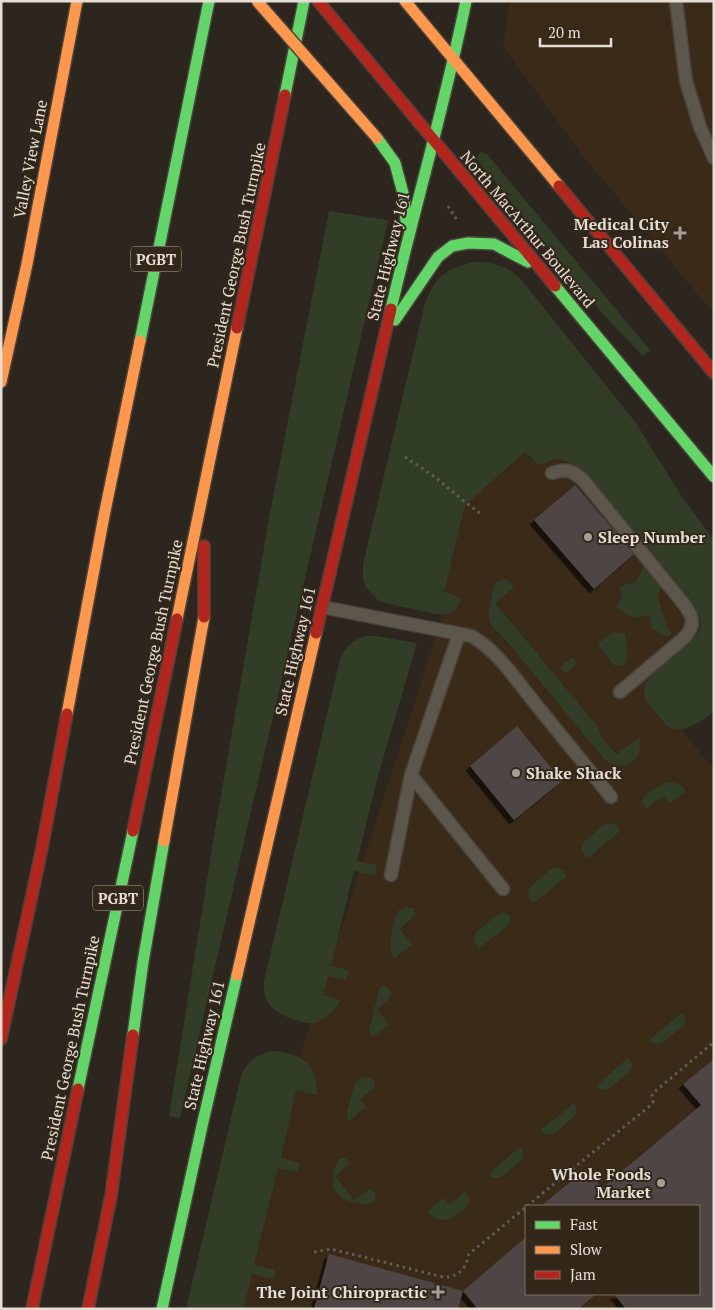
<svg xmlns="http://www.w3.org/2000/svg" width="715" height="1310" viewBox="0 0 715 1310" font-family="'PT Serif',serif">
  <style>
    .built { fill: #3a2b19; fill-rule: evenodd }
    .green { fill: #313d26 }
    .building { fill: #4f4445; filter: url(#shadow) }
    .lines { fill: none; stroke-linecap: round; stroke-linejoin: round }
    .lane-casing { stroke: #4a433d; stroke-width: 15 }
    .fast-casing { stroke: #4a433d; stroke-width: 14 }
    .slow-casing { stroke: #4a433d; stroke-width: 14 }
    .jam-casing { stroke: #4a433d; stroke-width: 14 }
    .path { stroke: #615c54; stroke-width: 3; stroke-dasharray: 2.5 4; stroke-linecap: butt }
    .lane { stroke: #5d574b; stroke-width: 12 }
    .fast { stroke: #63d668; stroke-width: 11 }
    .slow { stroke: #ff974d; stroke-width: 11 }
    .jam { stroke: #b3261e; stroke-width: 11 }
    .slow-bridge-casing { stroke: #4a433d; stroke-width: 14; stroke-linecap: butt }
    .slow-bridge { stroke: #ff974d; stroke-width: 11 }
    .poi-dot { fill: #a59e95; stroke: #332719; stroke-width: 2 }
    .labels { text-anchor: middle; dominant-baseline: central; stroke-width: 4; stroke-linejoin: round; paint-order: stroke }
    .shield { fill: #332719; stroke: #b0a79d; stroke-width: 1 }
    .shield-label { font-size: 15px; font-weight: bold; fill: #e6ded5 }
    .street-label { font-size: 16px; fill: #e6ded5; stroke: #332719 }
    .poi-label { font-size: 16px; font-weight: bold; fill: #e6ded5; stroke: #332719; text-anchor: end }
  </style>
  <defs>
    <filter id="shadow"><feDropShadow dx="-4.5" dy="4.5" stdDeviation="0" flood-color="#0009"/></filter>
  </defs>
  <rect width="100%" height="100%" fill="#2d261f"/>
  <!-- built -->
  <path class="built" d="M510 1H714V314L580 152 503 46Z
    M546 435 711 624 649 692 714 769V1309H218L440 624 455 511ZM526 1206H699V1294H526Z"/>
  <!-- green -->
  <path class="green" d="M481 152 487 154 650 350 643 356 601 312 478 161 477 157Z
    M329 211 388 220 180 1118 169 1116 215 830 270 513Z
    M474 262C495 262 509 266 523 282L636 423 680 494 714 540V712C700 721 683 736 667 726L647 702 644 693 645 686 652 673 693 640 700 631 701 622 699 615 692 604 581 471C572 464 562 457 551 460 547 462 543 464 539 465L525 452 465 505 444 592 462 598C455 612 453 615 436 614L385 603 379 601 370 592 365 586 363 578V564L425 303C436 275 446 269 474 262Z
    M644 566 661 587 658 597 661 607V611L666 621 668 628 671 633 670 636H664L658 631 652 630 649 616 630 617C626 612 620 612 617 606L622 597 620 590 621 586 633 583 637 580Z
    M505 579 510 582 514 587 497 601 496 604 598 727 602 738 615 753 617 754 639 738C645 762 622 774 604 759L510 645 491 625 489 619V613L493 586 498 581Z
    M613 632 625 634 628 658 626 663 621 666H615L599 646V643Z
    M366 636H376L417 643 378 776 357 861 376 865 377 867 375 874 374 875 354 871 331 966 348 970 349 971 346 980 328 976 323 995 341 1000C335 1010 326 1019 315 1023 309 1024 304 1022 299 1021 278 1015 262 1006 264 981L340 659C345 646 354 640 366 636Z
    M572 657 577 662V663L567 673H565L560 667Z
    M668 782C675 783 682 784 686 791L670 803 663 796 648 808H645L642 802 646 793Z
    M610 823 616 825 619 829V832L589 857H585L582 850 583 843 604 824Z
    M557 868 563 870 566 876 565 878 535 902H531L528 895 529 888 551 869Z
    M406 907 414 909 416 914 400 929 412 944 394 959C387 948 393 923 398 911Z
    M503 913 509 915 511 919V923L481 947H478L474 940 475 933 497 915Z
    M382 986 387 987 391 992V997L377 1010 389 1024 372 1038 369 1031 379 989Z
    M682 1013 686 1019 683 1026 662 1043C657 1045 653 1044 649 1040Z
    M272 1051C301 1053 318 1063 317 1095L296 1090 281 1158 299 1163 300 1164 298 1172 278 1168 254 1264 256 1266 275 1270 274 1278 273 1279 252 1274 243 1309H186L241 1076C248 1061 256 1055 272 1051Z
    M628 1058 632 1064 630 1071 609 1089C604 1091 599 1090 596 1086Z
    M365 1077C371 1078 376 1080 375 1087L360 1099 366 1107 349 1121 347 1118V1112L355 1083 356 1081Z
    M574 1103 577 1109 575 1116 554 1134C549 1135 544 1135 541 1130Z
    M520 1147 524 1153 522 1160 501 1177C496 1179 491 1178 488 1174Z
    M341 1158H346L348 1162V1165L335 1176 354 1200 370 1189C374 1191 377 1196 374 1202 368 1205 365 1204 358 1203 331 1198 328 1184 338 1160Z
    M465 1191C467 1194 469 1196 469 1199 469 1211 448 1223 437 1219 433 1218 430 1215 427 1212L443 1198 449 1205Z"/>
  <!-- building -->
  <path class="building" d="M575 485 634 554 594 589 534 520Z
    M517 726 562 781 514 820 470 766Z
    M714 1059V1309H626L614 1294H699V1206H541L586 1169 602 1188 701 1105 683 1084Z
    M526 1237V1294H596L579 1309H478L463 1291Z
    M329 1254 463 1291 458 1309H314Z"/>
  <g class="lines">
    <!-- lane casing -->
    <g class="lane-casing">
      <path id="lane" d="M676 1 686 81 700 127 714 158
        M552 473C567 468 571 470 583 480L683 603C693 616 696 624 685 637L620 692
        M322 607 471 636C495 648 517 681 534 702 560 734 586 766 611 797
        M411 775 503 889
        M391 875 411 775 459 634"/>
    </g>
    <!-- fast casing -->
    <g class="fast-casing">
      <path id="fast" d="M285 95 304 1
        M377 138 395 163 404 197 406 223
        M555 286 714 477
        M391 309C415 206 445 105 466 1
        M395 320 438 257 452 246 468 243 494 244 528 262
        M140 341 209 1
        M133 1035 143 962 164 841
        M78 1089 133 831
        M162 1309 202 1126 237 975"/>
    </g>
    <!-- slow casing -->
    <g class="slow-casing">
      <path id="slow" d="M405 1 559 186
        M1 382 27 264 77 1
        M177 619 237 328
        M67 714 104 516 140 341
        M164 841 204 617
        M237 975 316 633"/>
    </g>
    <!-- jam casing -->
    <g class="jam-casing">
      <path id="jam" d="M318 1 555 286
        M559 186 714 373
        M237 328 285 95
        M204 617V546
        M316 633 391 309
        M133 831 177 619
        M1 1039 41 853 67 714
        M32 1309 78 1089
        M88 1309 111 1196 133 1035"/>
    </g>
    <!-- path -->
    <path class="path" d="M448 206 457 220
      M405 457 435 477 465 502 482 515
      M527 1206 651 1105 653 1102 652 1096 653 1093 714 1042
      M314 1252 331 1249 443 1277C451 1278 460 1274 465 1266 467 1263 467 1258 469 1254L526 1207"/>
    <!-- lane -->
    <use href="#lane" class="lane"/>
    <!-- fast -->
    <use href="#fast" class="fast"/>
    <!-- slow -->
    <use href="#slow" class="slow"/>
    <!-- jam -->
    <use href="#jam" class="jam"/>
    <!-- slow-bridge casing -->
    <g class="slow-bridge-casing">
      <path id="slow-bridge" d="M257 1 377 138"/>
    </g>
    <!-- slow-bridge -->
    <use href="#slow-bridge" class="slow-bridge"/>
  </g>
  <!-- markers -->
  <g class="poi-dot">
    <path d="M677.5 225.5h5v5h5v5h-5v5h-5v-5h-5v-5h5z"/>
    <circle cx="588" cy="537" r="5"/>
    <circle cx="516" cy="773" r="5"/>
    <circle cx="661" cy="1183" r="5"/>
    <path d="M435.5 1284.5h5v5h5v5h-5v5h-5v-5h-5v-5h5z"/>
  </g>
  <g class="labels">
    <!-- shield labels -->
    <g class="shield">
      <rect x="131" y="246.5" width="50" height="25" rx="4"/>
      <rect x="93" y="885.5" width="50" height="25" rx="4"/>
    </g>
    <g class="shield-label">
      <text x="156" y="259">PGBT</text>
      <text x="118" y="898">PGBT</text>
    </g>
    <!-- street labels -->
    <g class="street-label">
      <text transform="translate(30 159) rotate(-79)">Valley View Lane</text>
      <text transform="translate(528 229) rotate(50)">North MacArthur Boulevard</text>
      <text transform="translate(236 255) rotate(-78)">President George Bush Turnpike</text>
      <text transform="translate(388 256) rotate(-76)">State Highway 161</text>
      <text transform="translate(295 651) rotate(-77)">State Highway 161</text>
      <text transform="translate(153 652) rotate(-78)">President George Bush Turnpike</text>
      <text transform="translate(204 1045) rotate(-77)">State Highway 161</text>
      <text transform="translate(70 1048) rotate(-78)">President George Bush Turnpike</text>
    </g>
    <!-- poi labels -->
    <g class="poi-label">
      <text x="669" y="224">Medical City<tspan x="669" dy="18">Las Colinas</tspan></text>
      <text x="598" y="537" text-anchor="start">Sleep Number</text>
      <text x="526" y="773" text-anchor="start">Shake Shack</text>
      <text x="651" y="1174">Whole Foods<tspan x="651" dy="18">Market</tspan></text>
      <text x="427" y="1292">The Joint Chiropractic</text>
    </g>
  </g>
  <!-- border -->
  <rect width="715" height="1310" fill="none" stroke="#e6ded5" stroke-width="5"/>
  <!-- legend -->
  <rect x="525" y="1205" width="175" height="90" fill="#332719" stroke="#7b7064"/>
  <rect x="535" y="1221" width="25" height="8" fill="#63d668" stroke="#7b7064"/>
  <text x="570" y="1230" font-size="15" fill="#e6ded5">Fast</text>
  <rect x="535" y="1246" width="25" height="8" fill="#ff974d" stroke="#7b7064"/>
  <text x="570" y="1255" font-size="15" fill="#e6ded5">Slow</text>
  <rect x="535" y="1271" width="25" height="8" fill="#b3261e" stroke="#7b7064"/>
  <text x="570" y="1280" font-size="15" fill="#e6ded5">Jam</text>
  <!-- scale -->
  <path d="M540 38v8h71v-8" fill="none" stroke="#e6ded5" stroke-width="2.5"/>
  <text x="548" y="38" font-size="15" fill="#e6ded5" stroke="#332719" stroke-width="4" paint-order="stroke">20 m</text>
</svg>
